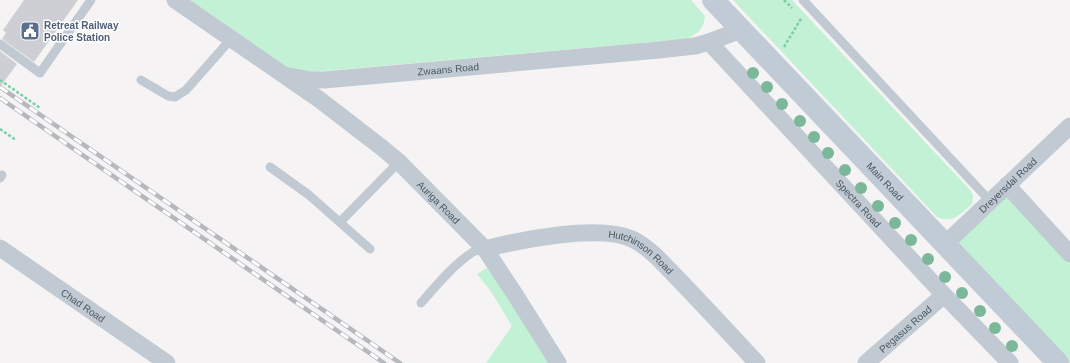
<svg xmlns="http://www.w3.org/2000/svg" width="1070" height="363" viewBox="0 0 1070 363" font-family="Arial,sans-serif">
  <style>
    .green { fill: #c3f1d5 }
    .building { fill: #cdcfd5 }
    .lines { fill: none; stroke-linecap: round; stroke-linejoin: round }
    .path { stroke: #7ad0a6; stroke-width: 2.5; stroke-dasharray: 3 2; stroke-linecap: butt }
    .service { stroke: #c1cad2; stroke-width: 9 }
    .minor { stroke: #c1cad2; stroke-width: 17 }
    .secondary { stroke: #c1cbd6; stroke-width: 22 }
    .rail-casing { stroke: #b5b8bd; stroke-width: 4.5 }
    .rail { stroke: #fff; stroke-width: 3; stroke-dasharray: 9; stroke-linecap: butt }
    .tree { fill: #7bb799 }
    .labels { text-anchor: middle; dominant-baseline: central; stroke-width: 3; stroke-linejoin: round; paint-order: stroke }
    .service-label { font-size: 10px; font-weight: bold; fill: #4e5e75; stroke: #fff; text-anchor: start }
    .street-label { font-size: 10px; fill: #4a5661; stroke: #fff }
  </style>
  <rect width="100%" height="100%" fill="#f5f3f3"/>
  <!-- green -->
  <path class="green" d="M188 0H691L705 16C704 28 698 34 686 39L313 72 296 70 282 66Z
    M733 0H792L971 191 973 196 972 204C961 214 952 224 937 217Z
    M1007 185 1070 254V363H1058L945 244Z
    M487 268 498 282 548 363H486L512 326 492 293 477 274Z"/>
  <!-- building -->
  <path class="building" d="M24 0H78L34 62 2 39 6 33 3 30Z
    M0 51 17 64 0 87Z"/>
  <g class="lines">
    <!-- path -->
    <path class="path" d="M784 0 792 8
      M784 47 802 17
      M0 80 40 108
      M0 129 16 140"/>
    <!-- service -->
    <path class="service" d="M803 0 990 201
      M0 44 40 73 91 0
      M141 80 168 96 175 97 186 90 231 39
      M270 167 309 195 370 249
      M0 178 2 175
      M340 222 399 162
      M421 303C435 287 455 263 473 252 476 250 481 250 485 249"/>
    <!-- minor -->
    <g class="minor">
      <path id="s1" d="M175 0 320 100 381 147 399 162 485 249 516 296 558 363"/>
      <path id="s2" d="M709 42 944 295 1010 363"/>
      <path id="s3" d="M290 76 310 80H324L659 50 695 46 709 42 741 30"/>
      <path d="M1007 185 1070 254"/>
      <path id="s4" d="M945 244 1070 126"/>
      <path id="s5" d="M0 248 167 363"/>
      <path id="s6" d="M485 249C519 240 599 224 632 239 651 248 667 268 682 283 707 309 732 336 757 363"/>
      <path id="s7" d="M866 363 944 295"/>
    </g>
    <!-- secondary -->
    <path class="secondary" id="s8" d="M713 0 1058 363"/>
    <!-- rail casing -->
    <g class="rail-casing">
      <path id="rail" d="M0 87 400 363
        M0 98 384 363"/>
    </g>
    <!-- rail -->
    <use href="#rail" class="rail"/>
  </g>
  <!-- trees -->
  <g class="tree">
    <circle cx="753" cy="73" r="6"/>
    <circle cx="767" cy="87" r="6"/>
    <circle cx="782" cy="104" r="6"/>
    <circle cx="800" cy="121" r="6"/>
    <circle cx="814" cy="137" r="6"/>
    <circle cx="828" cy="153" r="6"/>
    <circle cx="845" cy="170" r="6"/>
    <circle cx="861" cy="188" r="6"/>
    <circle cx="878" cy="206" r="6"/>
    <circle cx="895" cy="223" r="6"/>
    <circle cx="911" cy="240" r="6"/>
    <circle cx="928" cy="259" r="6"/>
    <circle cx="945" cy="277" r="6"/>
    <circle cx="962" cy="293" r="6"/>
    <circle cx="980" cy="311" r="6"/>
    <circle cx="995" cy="328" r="6"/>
    <circle cx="1012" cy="346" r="6"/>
  </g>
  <!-- icons -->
  <defs>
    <g id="civic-square" transform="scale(1)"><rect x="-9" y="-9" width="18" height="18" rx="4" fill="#5c6f8a" stroke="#fff"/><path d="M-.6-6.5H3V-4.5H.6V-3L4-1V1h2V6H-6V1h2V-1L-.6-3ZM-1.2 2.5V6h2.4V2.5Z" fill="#fff"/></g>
  </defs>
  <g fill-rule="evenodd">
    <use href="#civic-square" x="30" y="31"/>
  </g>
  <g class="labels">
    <!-- service labels -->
    <g class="service-label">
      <text x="44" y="25">Retreat Railway<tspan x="44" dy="12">Police Station</tspan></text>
    </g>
    <!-- street labels -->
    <g class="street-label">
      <text stroke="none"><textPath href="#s3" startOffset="159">Zwaans Road</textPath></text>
      <text stroke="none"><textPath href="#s8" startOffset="250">Main Road</textPath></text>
      <text stroke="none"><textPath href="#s4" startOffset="86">Dreyersdal Road</textPath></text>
      <text stroke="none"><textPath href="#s1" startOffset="333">Auriga Road</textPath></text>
      <text stroke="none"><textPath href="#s2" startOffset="220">Spectra Road</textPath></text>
      <text stroke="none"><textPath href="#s6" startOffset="163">Hutchinson Road</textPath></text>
      <text stroke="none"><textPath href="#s5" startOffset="101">Chad Road</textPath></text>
      <text stroke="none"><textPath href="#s7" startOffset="52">Pegasus Road</textPath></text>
    </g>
  </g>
</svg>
